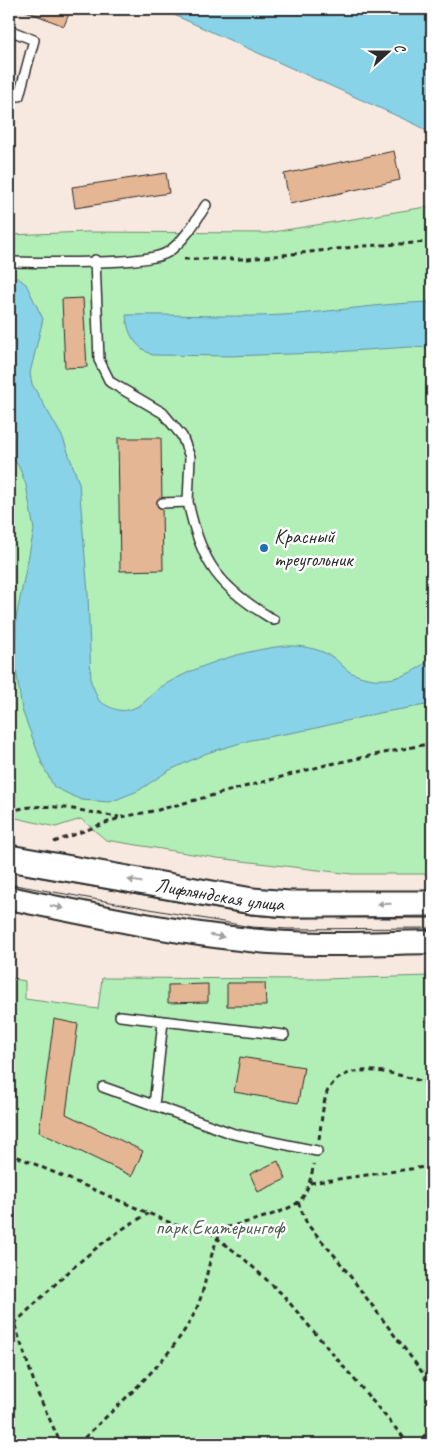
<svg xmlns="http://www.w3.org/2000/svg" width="441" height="1453" viewBox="0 0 441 1453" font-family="Caveat,sans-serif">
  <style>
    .green { fill: #b2efb6; stroke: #6e8d70 }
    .water { fill: #88d3e8; stroke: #63909c }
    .building { fill: #e4b694; stroke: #2b2b2b }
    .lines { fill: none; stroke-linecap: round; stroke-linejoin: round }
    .service-casing { stroke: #2b2b2b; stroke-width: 12 }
    .tertiary-casing { stroke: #2b2b2b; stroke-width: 26 }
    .secondary-casing { stroke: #2b2b2b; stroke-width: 29 }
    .path { stroke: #2b2b2b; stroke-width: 3; stroke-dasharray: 5 4; stroke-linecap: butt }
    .service { stroke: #fff; stroke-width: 9 }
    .tertiary { stroke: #fff; stroke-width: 22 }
    .secondary { stroke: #fff; stroke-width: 25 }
    .tram { stroke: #2b2b2b; stroke-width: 1 }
    .oneway { fill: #a0a0a0 }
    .poi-dot { fill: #1f6fb2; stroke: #fff; stroke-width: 2 }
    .labels { text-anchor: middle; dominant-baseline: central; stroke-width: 5; stroke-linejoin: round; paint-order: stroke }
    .poi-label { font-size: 20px; fill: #2b2b2b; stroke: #fff; text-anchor: start }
    .street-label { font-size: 20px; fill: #2b2b2b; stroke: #fff }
    .park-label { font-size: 20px; fill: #4d5c4e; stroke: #fff }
  </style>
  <rect width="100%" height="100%" fill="#f7e9df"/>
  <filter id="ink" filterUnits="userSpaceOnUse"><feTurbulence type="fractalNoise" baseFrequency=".02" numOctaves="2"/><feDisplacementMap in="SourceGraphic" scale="10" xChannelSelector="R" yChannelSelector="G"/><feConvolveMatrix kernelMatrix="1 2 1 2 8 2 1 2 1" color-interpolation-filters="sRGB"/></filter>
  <g filter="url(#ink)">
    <!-- green -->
    <path class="green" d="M432 206V874H352L217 858 106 840 81 819 56 827 16 818 9 787V235L86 232 267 233Z
      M432 976V1444H9V978L25 981V999L98 1009 102 978 321 979Z"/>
    <!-- water -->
    <path class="water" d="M161 9H432V135L417 125Z
      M9 278H18L26 284 43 319 30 373 32 384 63 438 79 483 88 593 91 682 99 701C111 708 120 714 134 708 146 704 153 691 164 685 196 666 239 652 276 647 295 644 318 647 334 658 340 663 346 670 352 673 381 686 411 678 432 657V704L379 713 312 729 251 740 207 753 168 771 138 791 110 802 81 800 54 787 43 766 22 710 15 662 16 618 34 530 26 485 19 467 9 452Z
      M432 302V348L410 347 320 353 229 356 152 355C134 345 128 335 126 315 178 314 231 318 283 315 333 312 382 303 432 302Z"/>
    <!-- building -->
    <path class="building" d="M21 9H71L64 26Z
      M394 151 400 180 290 204 284 174Z
      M166 173 169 193 75 208 72 187Z
      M83 298 87 367 65 368 62 299Z
      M118 438H161L163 570 120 571Z
      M227 983H265L266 1006H227Z
      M208 984V1002L168 1003V985Z
      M54 1019 78 1024 66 1114 143 1151 132 1176 39 1132Z
      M240 1057 304 1067 298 1103 234 1092Z
      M278 1161 286 1179 258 1192 250 1174Z"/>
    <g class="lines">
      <!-- service casing -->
      <g class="service-casing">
        <path id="service" d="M9 30 34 40 19 96 9 94
          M95 260 99 360 110 382 163 413 182 436 190 457 188 502 162 503
          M9 262C39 262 148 266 168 252 185 240 195 222 206 205
          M188 502C201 564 220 588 274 620
          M120 1016 284 1035
          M103 1087 234 1134 317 1151
          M154 1106 163 1021"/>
      </g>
      <!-- tertiary casing -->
      <g class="tertiary-casing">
        <path id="tertiary" d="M9 898C88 914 169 932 249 940 310 947 372 943 432 942"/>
      </g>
      <!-- secondary casing -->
      <g class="secondary-casing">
        <g id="secondary">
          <path id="s1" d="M9 858 252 901 289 904H432"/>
        </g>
      </g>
      <!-- path -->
      <path class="path" d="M184 259H248L364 246 432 242
        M9 812C45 799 82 812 119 817
        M54 842 122 817 158 810 326 765 432 743
        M319 1139C321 1126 323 1100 328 1090 349 1055 403 1077 432 1084
        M9 1153 185 1229 209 1232 242 1257 282 1294 409 1444
        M310 1183 432 1166
        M298 1202 307 1224 335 1256 422 1372 432 1391
        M209 1232C231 1226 281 1215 297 1203 308 1195 311 1176 314 1164
        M9 1308 38 1394 61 1444
        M14 1324C57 1283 95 1242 148 1214
        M78 1444C117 1405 170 1362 195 1312 208 1285 207 1254 223 1229
        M415 1444 432 1429"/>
      <!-- service -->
      <use href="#service" class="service"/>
      <!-- tertiary -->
      <use href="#tertiary" class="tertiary"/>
      <!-- secondary -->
      <use href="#secondary" class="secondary"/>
      <!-- tram -->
      <path class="tram" d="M9 872 251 915 288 918 432 916
        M9 884 251 927 288 929 432 928"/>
    </g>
    <!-- one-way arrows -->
    <defs><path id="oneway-solid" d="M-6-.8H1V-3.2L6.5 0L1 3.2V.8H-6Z" transform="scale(1.25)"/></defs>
    <g class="oneway">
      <use href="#oneway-solid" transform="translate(135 881) rotate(-169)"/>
      <use href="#oneway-solid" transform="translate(384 904) rotate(179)"/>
      <use href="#oneway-solid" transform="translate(57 907) rotate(11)"/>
      <use href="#oneway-solid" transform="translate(217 936) rotate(9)"/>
    </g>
  </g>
  <!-- markers -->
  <circle class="poi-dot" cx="264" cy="548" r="5"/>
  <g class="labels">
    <!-- poi labels -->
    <g class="poi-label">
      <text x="274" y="536">Красный<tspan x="274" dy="23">треугольник</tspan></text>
    </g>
    <!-- street labels -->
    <g class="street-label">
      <text stroke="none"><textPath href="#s1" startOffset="214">Лифляндская улица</textPath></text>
    </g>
    <!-- park labels -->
    <g class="park-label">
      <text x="220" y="1227">парк Екатерингоф</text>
    </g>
  </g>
  <!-- margin -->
  <rect width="441" height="1453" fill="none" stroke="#fff" stroke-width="30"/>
  <rect x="15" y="15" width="411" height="1423" fill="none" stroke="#2b2b2b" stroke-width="2" filter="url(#ink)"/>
  <!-- north arrow -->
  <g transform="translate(388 52) rotate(69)" stroke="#ffffff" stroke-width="4" paint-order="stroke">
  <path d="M0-4L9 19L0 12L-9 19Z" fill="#2b2b2b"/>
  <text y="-8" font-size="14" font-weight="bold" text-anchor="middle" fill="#2b2b2b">С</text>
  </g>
</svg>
